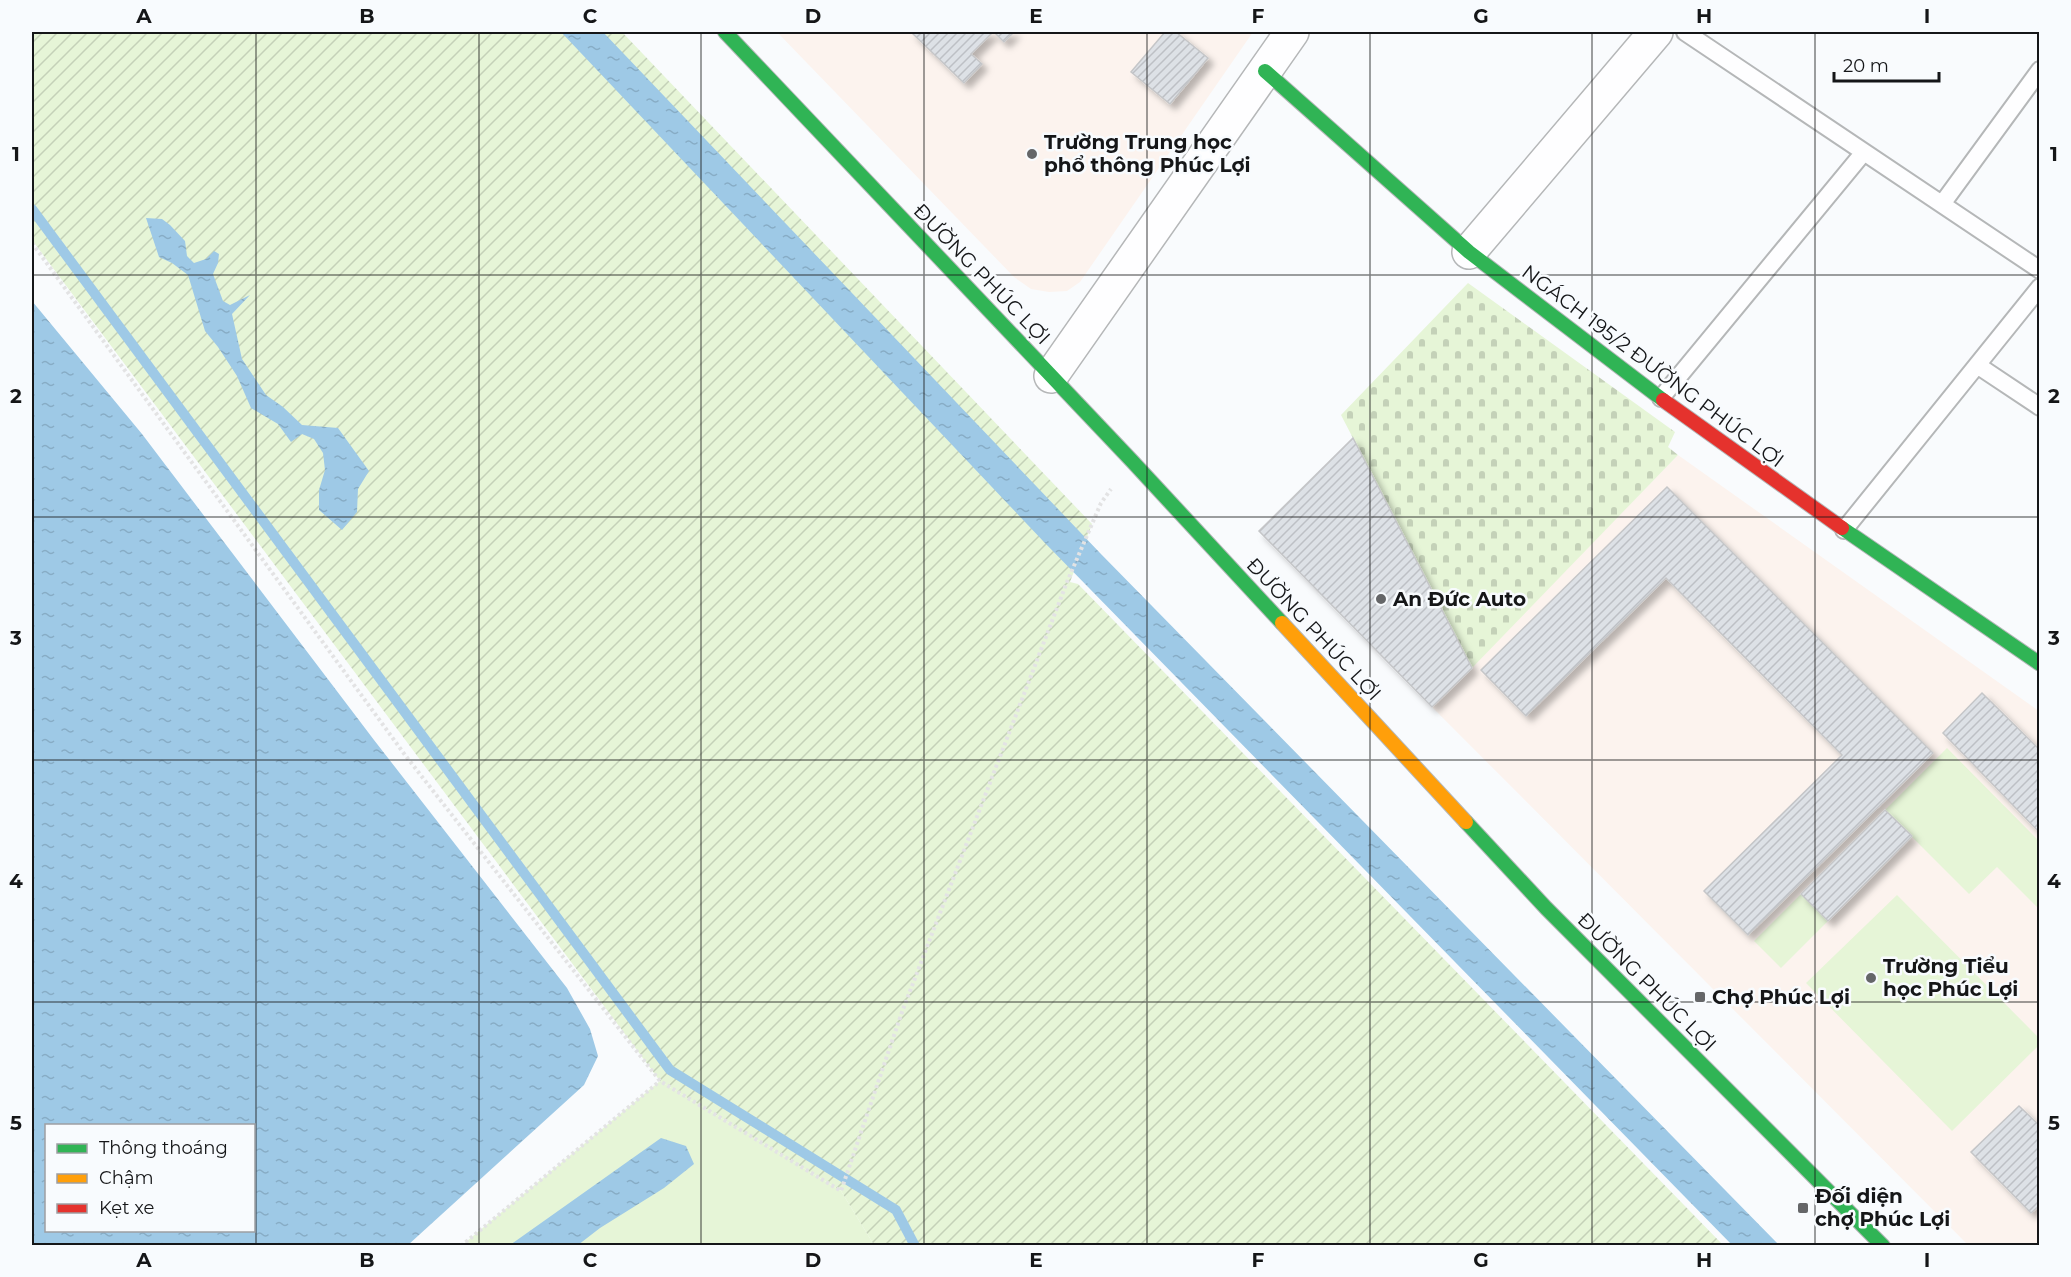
<svg xmlns="http://www.w3.org/2000/svg" width="2071" height="1277" viewBox="0 0 2071 1277" font-family="Montserrat,sans-serif">
  <style>
    .education { fill: #fcf3ee }
    .grass { fill: #e6f5d7 }
    .cemetery { fill: url(#cemetery-stones) }
    .garden { fill: url(#garden-furrows) }
    .water { fill: url(#water-ripples); fill-rule: evenodd }
    .lines { fill: none; stroke-linecap: round; stroke-linejoin: round }
    .stream { stroke: #9ec9e6; stroke-width: 10 }
    .building { fill: url(#building-hatch); stroke: #c5c6c8; stroke-width: 1.5; filter: url(#shadow) }
    .lane-casing { stroke: #b5b7b8; stroke-width: 20 }
    .street-casing { stroke: #b5b7b8; stroke-width: 36 }
    .fast-casing { stroke: #b5b7b8; stroke-width: 16 }
    .slow-casing { stroke: #b5b7b8; stroke-width: 16 }
    .jam-casing { stroke: #b5b7b8; stroke-width: 16 }
    .path { stroke: #e3e3e4; stroke-width: 4; stroke-dasharray: 3 3; stroke-linecap: butt }
    .lane { stroke: #fefeff; stroke-width: 16 }
    .street { stroke: #fefeff; stroke-width: 33 }
    .fast { stroke: #30b455; stroke-width: 14 }
    .slow { stroke: #ff9f0a; stroke-width: 14 }
    .jam { stroke: #e5322d; stroke-width: 14 }
    .grid { fill: none; stroke: #151618; stroke-width: 1.5; stroke-opacity: 0.55 }
    .poi-dot { fill: #656668; stroke: #f8fbfe; stroke-width: 2 }
    .labels { text-anchor: middle; dominant-baseline: central; stroke-width: 5; stroke-linejoin: round; paint-order: stroke }
    .poi-label { font-size: 20px; font-weight: bold; fill: #151618; stroke: #f8fbfe; text-anchor: start }
    .street-label { font-size: 20px; fill: #151618; stroke: #f8fbfe }
    .neatline { fill: none; stroke: #151618; stroke-width: 2 }
    .grid-label { font-size: 20px; text-anchor: middle; font-weight: bold; fill: #151618 }
  </style>
  <defs>
    <pattern id="cemetery-stones" width="16" height="16" patternUnits="userSpaceOnUse" patternTransform="scale(1.5)"><rect width="16" height="16" fill="#e6f5d7"/><path d="M2 7V4a2 2 0 0 1 4 0v3zM10 15v-3a2 2 0 0 1 4 0v3z" fill="#c4d1b8"/></pattern>
    <pattern id="garden-furrows" width="10" height="10" patternUnits="userSpaceOnUse" patternTransform="scale(1.5)"><rect width="10" height="10" fill="#e6f5d7"/><path d="M-1 1l2-2M0 10L10 0M9 11l2-2" fill="none" stroke="#c4d1b8"/></pattern>
    <pattern id="water-ripples" width="26" height="14" patternUnits="userSpaceOnUse" patternTransform="scale(1.5)"><rect width="26" height="14" fill="#9ec9e6"/><path d="M2 4q2-2 4 0t4 0M15 11q2-2 4 0t4 0" fill="none" stroke="#87acc5"/></pattern>
    <pattern id="building-hatch" width="6" height="6" patternUnits="userSpaceOnUse" patternTransform="scale(1.5)"><rect width="6" height="6" fill="#dde1e6"/><path d="M-1 1l2-2M0 6l6-6M5 7l2-2" fill="none" stroke="#bdc0c5"/></pattern>
    <filter id="shadow"><feDropShadow dx="5.5" dy="5.5" stdDeviation="3" flood-color="#0004"/></filter>
  </defs>
  <rect width="100%" height="100%" fill="#f9fbfd"/>
  <!-- education -->
  <path class="education" d="M777 32H1253L1080 282 1067 291 1049 292 1031 289 1014 277Z
    M1678 455 2039 711V1245H1968L1432 707Z"/>
  <!-- grass -->
  <path class="grass" d="M1947 748 2039 841V909L1997 867 1969 894 1885 810Z
    M1801 894 1828 921 1781 968 1754 941Z
    M1897 895 2039 1038V1045L1952 1131 1806 983Z
    M660 1081 841 1191 874 1245 461 1246Z"/>
  <!-- cemetery -->
  <path class="cemetery" d="M1468 283 1675 432 1668 447 1678 455 1472 668 1341 415Z"/>
  <!-- garden -->
  <path class="garden" d="M32 32H622L1092 524 1070 582 1078 584 1723 1245H874L841 1191 660 1081 32 240Z"/>
  <!-- water -->
  <path class="water" d="M561 32H603L1100 553 1779 1245H1732L1044 542Z
    M146 218 162 219 170 225 185 241 187 256 194 263 206 259 214 251 219 254 218 263 213 274 223 301 230 305 250 295 232 314 242 359 266 395 283 407 302 425 338 428 369 471 358 489 357 512 342 530 319 510V490L325 470 323 453 314 439 302 434 291 442 278 424 251 408 237 376 218 347 205 331 188 275 172 263 159 257Z
    M32 301 142 434 374 740 567 988 590 1029 598 1056 584 1085 408 1245H32ZM46 1126H254V1230H46Z
    M661 1138 686 1146 694 1164 664 1188 600 1228 578 1245H510Z"/>
  <g class="lines">
    <!-- stream -->
    <path class="stream" d="M32 209 670 1070 896 1210 915 1246"/>
  </g>
  <!-- building -->
  <path class="building" d="M911 32H993L971 54 982 64 964 83Z
    M994 32H1014L1004 42Z
    M1165 32H1176L1208 58 1170 104 1131 72Z
    M1353 438 1472 668 1432 707 1259 531Z
    M1667 487 1933 753 1748 935 1704 891 1842 755 1666 578 1526 716 1481 670Z
    M1982 693 2040 750V833L1943 733Z
    M1885 810 1912 836 1828 921 1801 894Z
    M2019 1106 2040 1126V1205L2031 1213 1971 1152Z"/>
  <g class="lines">
    <!-- lane casing -->
    <g class="lane-casing">
      <path id="lane" d="M1685 32 2040 270
        M1942 204 2040 70
        M1977 365 2040 407
        M1661 398 1864 152
        M1844 530 2040 287"/>
    </g>
    <!-- street casing -->
    <g class="street-casing">
      <path id="street" d="M1469 252 1656 32
        M1051 376 1292 32"/>
    </g>
    <!-- fast casing -->
    <g class="fast-casing">
      <path id="fast" d="M725 32 1132 461 1282 623
        M1265 71 1469 252 1663 400
        M1842 528 2040 664
        M1466 822 1546 908 1883 1246"/>
    </g>
    <!-- slow casing -->
    <g class="slow-casing">
      <path id="slow" d="M1282 623 1466 822"/>
    </g>
    <!-- jam casing -->
    <g class="jam-casing">
      <path id="jam" d="M1663 400 1842 528"/>
    </g>
    <!-- path -->
    <path class="path" d="M32 243 405 755 660 1081 841 1191 902 1012 1067 582 1101 503 1111 489
      M461 1246 660 1081"/>
    <!-- lane -->
    <use href="#lane" class="lane"/>
    <!-- street -->
    <use href="#street" class="street"/>
    <!-- fast -->
    <use href="#fast" class="fast"/>
    <!-- slow -->
    <use href="#slow" class="slow"/>
    <!-- jam -->
    <use href="#jam" class="jam"/>
  </g>
  <!-- grid -->
  <path class="grid" d="M256 32V1246M479 32V1246M701 32V1246M924 32V1246M1147 32V1246M1370 32V1246M1592 32V1246M1815 32V1246M32 275H2040M32 517H2040M32 760H2040M32 1002H2040"/>
  <!-- markers -->
  <g class="poi-dot">
    <circle cx="1032" cy="154" r="6"/>
    <circle cx="1381" cy="599" r="6"/>
    <circle cx="1871" cy="978" r="6"/>
    <rect x="1694" y="991" width="12" height="12" rx="3"/>
    <rect x="1797" y="1202" width="12" height="12" rx="3"/>
  </g>
  <g class="labels">
    <!-- poi labels -->
    <g class="poi-label">
      <text x="1044" y="142">Trường Trung học<tspan x="1044" dy="23">phổ thông Phúc Lợi</tspan></text>
      <text x="1393" y="599">An Đức Auto</text>
      <text x="1883" y="966">Trường Tiểu<tspan x="1883" dy="23">học Phúc Lợi</tspan></text>
      <text x="1712" y="997">Chợ Phúc Lợi</text>
      <text x="1815" y="1196">Đối diện<tspan x="1815" dy="23">chợ Phúc Lợi</tspan></text>
    </g>
    <!-- street labels -->
    <g class="street-label">
      <text transform="translate(982 274) rotate(46)">ĐƯỜNG PHÚC LỢI</text>
      <text transform="translate(1653 366) rotate(37)">NGÁCH 195/2 ĐƯỜNG PHÚC LỢI</text>
      <text transform="translate(1314 629) rotate(47)">ĐƯỜNG PHÚC LỢI</text>
      <text transform="translate(1647 982) rotate(45)">ĐƯỜNG PHÚC LỢI</text>
    </g>
  </g>
  <!-- border -->
  <rect width="2071" height="1277" fill="none" stroke="#f8fbfe" stroke-width="66"/>
  <!-- legend -->
  <rect x="45" y="1124" width="210" height="108" fill="#f8fbfe" stroke="#9d9fa2" stroke-width="1.5"/>
  <rect x="57" y="1144" width="30" height="9" fill="#30b455" stroke="#9d9fa2" stroke-width="1.5"/>
  <text x="99" y="1154" font-size="18" fill="#151618">Thông thoáng</text>
  <rect x="57" y="1174" width="30" height="9" fill="#ff9f0a" stroke="#9d9fa2" stroke-width="1.5"/>
  <text x="99" y="1184" font-size="18" fill="#151618">Chậm</text>
  <rect x="57" y="1204" width="30" height="9" fill="#e5322d" stroke="#9d9fa2" stroke-width="1.5"/>
  <text x="99" y="1214" font-size="18" fill="#151618">Kẹt xe</text>
  <!-- scale -->
  <path d="M1834 72v9h105v-9" fill="none" stroke="#151618" stroke-width="3"/>
  <text x="1843" y="72" font-size="18" fill="#151618" stroke="#f8fbfe" stroke-width="4.5" paint-order="stroke">20 m</text>
  <rect x="33" y="33" width="2005" height="1211" class="neatline"/>
  <g class="grid-label">
    <text x="144" y="23">A</text>
    <text x="367" y="23">B</text>
    <text x="590" y="23">C</text>
    <text x="813" y="23">D</text>
    <text x="1036" y="23">E</text>
    <text x="1258" y="23">F</text>
    <text x="1481" y="23">G</text>
    <text x="1704" y="23">H</text>
    <text x="1927" y="23">I</text>
    <text x="16" y="161">1</text>
    <text x="2054" y="161">1</text>
    <text x="16" y="403">2</text>
    <text x="2054" y="403">2</text>
    <text x="16" y="645">3</text>
    <text x="2054" y="645">3</text>
    <text x="16" y="888">4</text>
    <text x="2054" y="888">4</text>
    <text x="16" y="1130">5</text>
    <text x="2054" y="1130">5</text>
    <text x="144" y="1267">A</text>
    <text x="367" y="1267">B</text>
    <text x="590" y="1267">C</text>
    <text x="813" y="1267">D</text>
    <text x="1036" y="1267">E</text>
    <text x="1258" y="1267">F</text>
    <text x="1481" y="1267">G</text>
    <text x="1704" y="1267">H</text>
    <text x="1927" y="1267">I</text>
  </g>
</svg>
